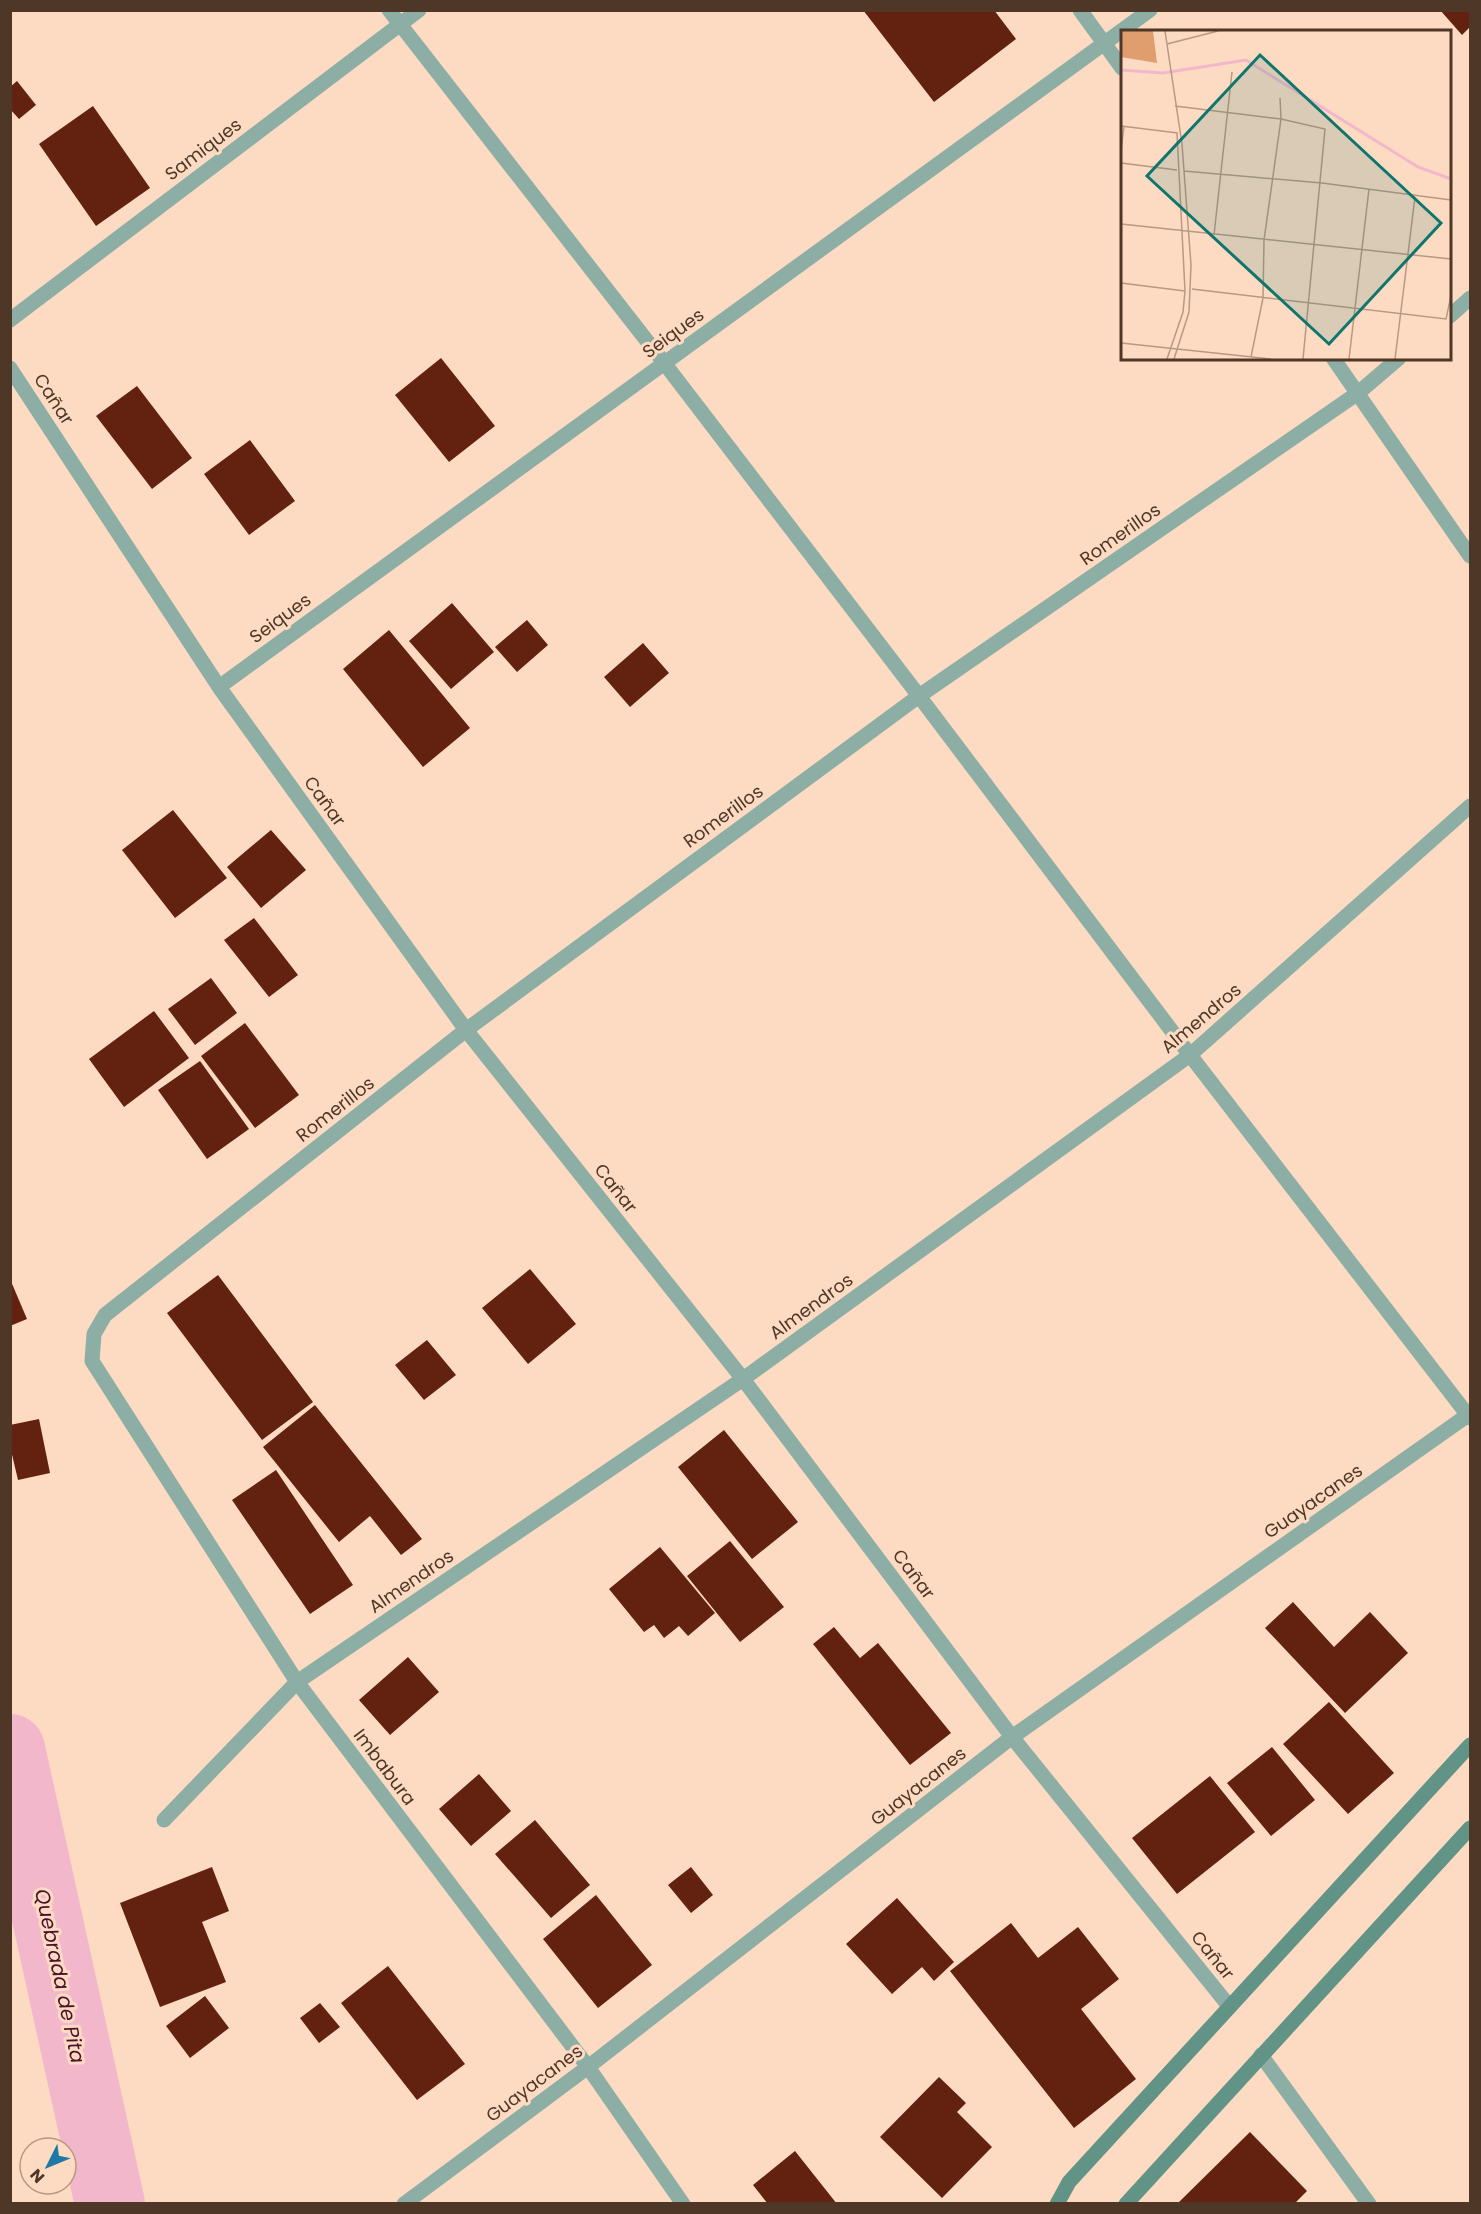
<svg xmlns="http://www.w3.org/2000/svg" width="1481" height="2214" viewBox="0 0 1481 2214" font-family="Poppins,sans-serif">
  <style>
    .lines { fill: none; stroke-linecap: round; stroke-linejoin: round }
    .river { stroke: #f3b7cc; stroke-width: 70 }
    .building { fill: #63220f }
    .street { stroke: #8daea5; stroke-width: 15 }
    .secondary { stroke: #619487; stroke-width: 15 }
    .labels { text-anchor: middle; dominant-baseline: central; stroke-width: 6; stroke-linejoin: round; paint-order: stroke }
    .street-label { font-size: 18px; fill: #4e3726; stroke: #fddac2 }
    .water-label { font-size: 20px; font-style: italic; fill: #4b102b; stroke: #fddac2 }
    .inset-river { fill: none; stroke: #f3b7cc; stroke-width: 3 }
    .inset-road { fill: none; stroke: #b79984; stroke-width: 1.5 }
    .view { fill: #0f766e; fill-opacity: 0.15; stroke: #0f766e; stroke-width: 3 }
    .inset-edge { fill: none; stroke: #4e3726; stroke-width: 3 }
  </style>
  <rect width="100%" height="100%" fill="#fddac2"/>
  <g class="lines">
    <!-- river -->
    <path class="river" d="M10 1749 110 2204"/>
  </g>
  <!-- building -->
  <path class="building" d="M863 10H994L1016 39 934 102Z
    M1440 10H1470V27L1462 35Z
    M17 81 36 105 19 119 10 109V87Z
    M93 106 150 188 96 226 39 144Z
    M441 358 495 426 449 462 395 395Z
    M137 386 192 458 152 489 96 416Z
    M250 440 295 501 249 535 204 474Z
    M452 603 494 652 451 689 409 641Z
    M527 620 548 645 517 672 495 647Z
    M389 630 470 728 423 767 343 669Z
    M643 643 669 673 630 707 604 677Z
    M173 810 227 878 175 918 122 850Z
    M271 830 306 870 261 908 227 867Z
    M254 918 298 975 269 997 224 940Z
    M211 978 237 1013 195 1045 168 1009Z
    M154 1011 189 1058 124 1107 89 1059Z
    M245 1023 299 1095 255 1128 201 1056Z
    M200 1061 249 1129 207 1159 158 1090Z
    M530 1269 576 1324 528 1364 482 1308Z
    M218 1275 313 1402 262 1440 167 1313Z
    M10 1279 27 1319 10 1326Z
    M427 1340 456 1375 424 1400 395 1365Z
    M315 1405 422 1539 401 1555 370 1516 339 1542 263 1447Z
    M39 1419 50 1473 18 1480 10 1446V1425Z
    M724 1430 798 1522 752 1559 678 1467Z
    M276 1470 353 1585 310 1614 232 1500Z
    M730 1541 784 1607 740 1642 687 1576Z
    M660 1547 715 1613 688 1636 679 1626 664 1638 654 1625 644 1632 609 1589Z
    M1293 1602 1334 1647 1370 1612 1408 1653 1345 1713 1265 1628Z
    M834 1627 860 1658 878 1643 951 1733 910 1765 813 1644Z
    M408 1657 439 1692 390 1735 359 1700Z
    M1329 1702 1394 1773 1348 1814 1283 1744Z
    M1272 1747 1315 1800 1271 1836 1227 1783Z
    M479 1774 511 1811 471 1846 439 1809Z
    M1210 1776 1255 1832 1177 1894 1132 1838Z
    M535 1820 590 1885 551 1918 495 1854Z
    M212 1867 229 1911 202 1922 226 1982 160 2007 120 1903Z
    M691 1867 713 1895 691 1913 668 1885Z
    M596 1895 652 1965 598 2008 543 1939Z
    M897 1898 954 1962 934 1981 922 1967 892 1994 846 1944Z
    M1011 1923 1038 1958 1078 1927 1119 1979 1081 2009 1136 2079 1074 2128 950 1971Z
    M388 1966 465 2064 417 2100 341 2003Z
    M205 1996 229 2028 190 2058 166 2026Z
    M320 2003 340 2027 319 2043 300 2018Z
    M939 2077 966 2103 957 2112 992 2147 942 2198 880 2137Z
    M1250 2132 1307 2191 1294 2204H1177Z
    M795 2151 837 2204H768L753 2185Z"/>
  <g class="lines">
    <!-- street -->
    <path class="street" d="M389 10 665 364 919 696 1190 1055 1470 1418
      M1080 10 1122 68
      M1450 316 1470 298
      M10 320 419 10
      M1333 358 1470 556
      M10 368 219 687 466 1030 743 1379 1012 1737 1229 2006
      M219 687 1150 10
      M164 1820 297 1682 743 1379 1190 1055 1470 806
      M1261 2055 1369 2204
      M404 2204 588 2067 1012 1737 1468 1415
      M683 2204 588 2067 297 1682 92 1361 94 1334 105 1315 466 1030 919 696 1358 393 1399 358"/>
    <!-- secondary -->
    <path class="secondary" d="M1057 2204 1069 2182 1470 1745
      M1126 2204 1470 1828"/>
  </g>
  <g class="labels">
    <!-- street labels -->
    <g class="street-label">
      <text transform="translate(203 149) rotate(-37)">Samiques</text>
      <text transform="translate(673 333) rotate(-36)">Seiques</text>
      <text transform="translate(54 399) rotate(57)">Cañar</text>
      <text transform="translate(1120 534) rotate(-35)">Romerillos</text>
      <text transform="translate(280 618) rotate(-36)">Seiques</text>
      <text transform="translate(325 801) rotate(54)">Cañar</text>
      <text transform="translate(723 816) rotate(-36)">Romerillos</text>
      <text transform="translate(1201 1018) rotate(-40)">Almendros</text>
      <text transform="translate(335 1109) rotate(-38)">Romerillos</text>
      <text transform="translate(616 1188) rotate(52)">Cañar</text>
      <text transform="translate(811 1306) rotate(-36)">Almendros</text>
      <text transform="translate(1313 1501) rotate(-35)">Guayacanes</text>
      <text transform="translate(914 1574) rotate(53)">Cañar</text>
      <text transform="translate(411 1581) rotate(-34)">Almendros</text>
      <text transform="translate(385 1767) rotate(53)">Imbabura</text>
      <text transform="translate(918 1786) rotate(-38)">Guayacanes</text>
      <text transform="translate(1213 1955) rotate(51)">Cañar</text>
      <text transform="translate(534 2083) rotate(-37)">Guayacanes</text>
    </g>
    <!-- water labels -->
    <g class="water-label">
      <text transform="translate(60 1976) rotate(78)">Quebrada de Pita</text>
    </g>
  </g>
  <!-- overview -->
  <g transform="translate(1121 30)">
    <rect width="330" height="330" fill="#fddac2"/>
    <path d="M0 1H32L36 33 0 27Z" fill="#e09e6e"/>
    <path class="inset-river" d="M0 40 42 43 125 30 297 137 330 149"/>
    <path class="inset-road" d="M44 1 61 114 70 235 68 282 53 329M46 14 97 1M54 76 160 89 204 99 182 329M0 96 57 103M0 121 3 96M0 133 56 140M63 141 201 153 330 170M0 194 330 229M93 205 111 42M0 253 64 261M71 259 325 289 330 266M0 313 150 329M130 327 142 268 143 210 160 89 159 68M46 329 62 282 64 261 56 103M228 329 248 159M274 329 294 167"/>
    <path class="view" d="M139 25 320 193 208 314 26 146Z"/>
    <rect width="330" height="330" class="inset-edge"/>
  </g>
  <!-- border -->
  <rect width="1481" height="2214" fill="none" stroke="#4e3726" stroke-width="24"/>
  <!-- north arrow -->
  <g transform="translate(48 2166) rotate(227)"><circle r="28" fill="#fddac2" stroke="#b79984" stroke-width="1.5"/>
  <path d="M0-4.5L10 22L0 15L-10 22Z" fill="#1e79a7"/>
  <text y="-9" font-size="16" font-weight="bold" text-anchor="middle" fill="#4e3726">N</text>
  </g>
</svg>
